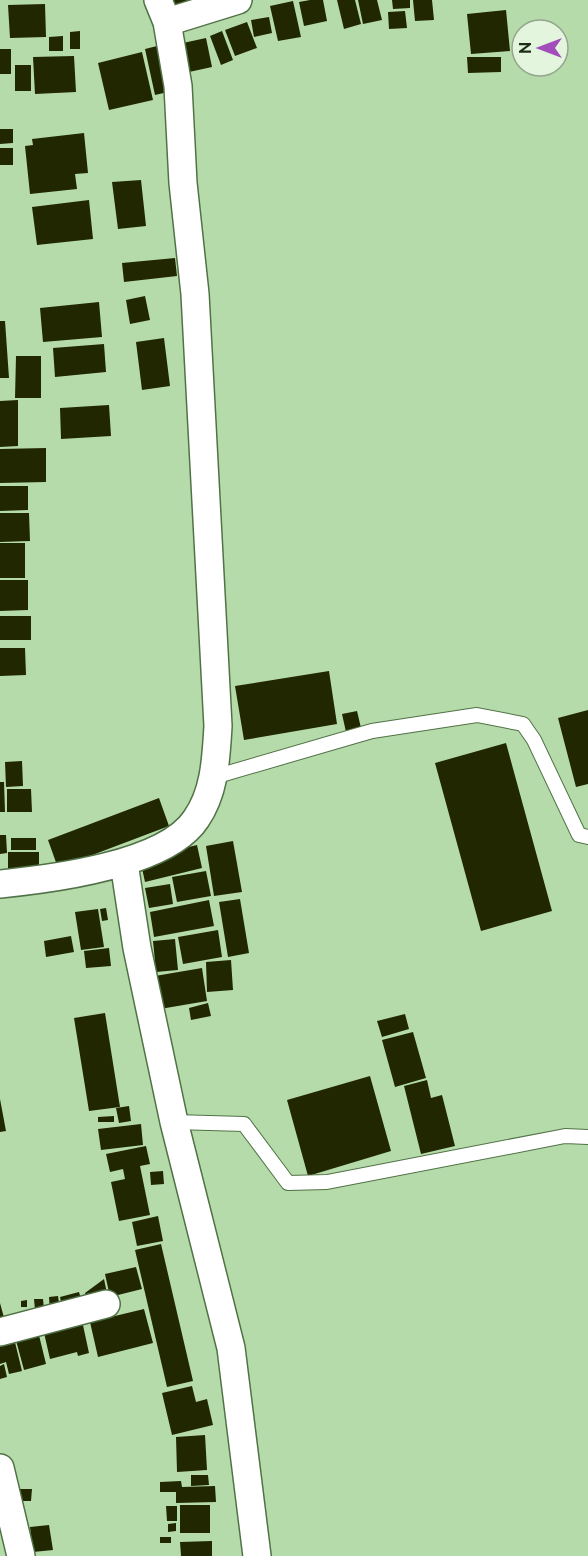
<svg xmlns="http://www.w3.org/2000/svg" width="588" height="1556" viewBox="0 0 588 1556" font-family="Raleway,sans-serif">
  <style>
    .building { fill: #212700 }
    .lines { fill: none; stroke-linecap: round; stroke-linejoin: round }
    .lane-casing { stroke: #517246; stroke-width: 16 }
    .street-casing { stroke: #517246; stroke-width: 30 }
    .lane { stroke: #fff; stroke-width: 14 }
    .street { stroke: #fff; stroke-width: 27 }
  </style>
  <rect width="100%" height="100%" fill="#b6dbaa"/>
  <!-- building -->
  <path class="building" d="M171 0H190V1L172 6Z
    M310 0H323L327 21 304 26 299 2Z
    M337 0H355L361 24 344 29Z
    M358 0H377L382 20 363 24Z
    M392 0H410V8L393 9Z
    M413 0H432L434 20 415 21Z
    M293 1 301 37 278 41 270 6Z
    M45 4 46 37 10 38 8 5Z
    M506 10 510 51 471 54 467 14Z
    M405 11 407 28 389 29 388 12Z
    M269 17 272 33 254 37 251 20Z
    M247 22 257 48 235 56 225 30Z
    M80 31V49H70V32Z
    M222 31 233 60 221 65 210 36Z
    M63 36V51H49V37Z
    M206 38 212 67 189 72 183 43Z
    M157 46 168 92 155 95 145 49Z
    M0 49H11V74H0Z
    M142 52 153 100 109 110 98 63Z
    M74 56 76 92 35 94 33 57Z
    M467 57H501V72L468 73Z
    M15 65H31V91H15Z
    M0 129H13V143L0 144Z
    M84 133 88 173 75 174 77 189 30 194 25 146 33 145 32 139Z
    M0 148H13V165H0Z
    M141 180 146 226 118 229 112 182Z
    M89 200 93 239 37 245 32 207Z
    M175 258 177 276 124 282 122 263Z
    M145 296 150 320 130 324 126 300Z
    M99 302 102 337 43 342 40 308Z
    M0 321H5L9 378H0Z
    M164 338 170 386 142 390 136 342Z
    M104 344 106 372 55 377 53 348Z
    M16 356H41V398H15Z
    M18 400V446L0 447V401Z
    M109 405 111 436 61 439 60 408Z
    M46 448V482L0 483V449Z
    M0 486H28V510L0 511Z
    M0 513H29L30 541 0 542Z
    M0 543H25V578H0Z
    M0 580H28V610L0 611Z
    M0 616H31V640H0Z
    M0 648H25L26 675 0 676Z
    M329 671 337 724 244 740 235 686Z
    M588 710V784L576 787 558 718Z
    M357 711 361 728 346 732 342 714Z
    M506 743 552 911 481 931 435 763Z
    M22 761 23 786 6 787 5 762Z
    M0 782H4L5 812H0Z
    M7 789H31L32 812H7Z
    M159 798 169 826 58 868 48 840Z
    M0 835H6L7 853 0 854Z
    M11 838H36V850H11Z
    M233 841 242 892 214 896 206 846Z
    M197 845 202 868 145 882 140 859Z
    M8 852H39V873H8Z
    M206 871 211 896 177 902 172 877Z
    M170 884 173 904 149 908 145 888Z
    M240 899 249 953 228 957 219 902Z
    M209 900 214 926 154 937 150 912Z
    M106 908 108 920 102 921 100 909Z
    M98 909 104 947 81 950 75 912Z
    M218 930 222 957 183 964 178 937Z
    M71 936 74 952 46 957 44 941Z
    M175 939 178 970 156 972 153 941Z
    M109 948 111 966 86 968 84 951Z
    M231 960 233 990 207 992 206 962Z
    M202 968 207 1001 160 1009 155 976Z
    M208 1003 211 1016 191 1020 189 1008Z
    M105 1013 120 1107 89 1111 74 1018Z
    M405 1014 409 1029 382 1037 377 1021Z
    M413 1032 426 1078 395 1087 382 1040Z
    M370 1076 391 1151 308 1176 287 1100Z
    M427 1080 431 1098 442 1095 455 1146 421 1154 404 1086Z
    M0 1099 6 1131 0 1132Z
    M129 1106 131 1121 119 1123 116 1108Z
    M114 1116V1122H98V1117Z
    M141 1124 143 1145 101 1150 98 1129Z
    M146 1146 150 1164 140 1166 150 1215 119 1221 111 1182 125 1179 123 1169 110 1172 106 1154Z
    M163 1171 164 1184 151 1185 150 1172Z
    M158 1216 163 1241 137 1246 132 1222Z
    M161 1244 193 1381 167 1387 135 1250Z
    M136 1267 142 1289 110 1297 105 1274Z
    M104 1279 108 1298 88 1304 85 1293Z
    M79 1292 83 1306 63 1311 60 1297Z
    M58 1296 60 1310 50 1312 49 1297Z
    M34 1299H43L45 1319 36 1320Z
    M27 1300V1307H21V1301Z
    M0 1303 6 1325 0 1326Z
    M144 1309 153 1343 98 1357 90 1322Z
    M81 1316 89 1353 78 1356 77 1352 50 1359 42 1324Z
    M37 1327 46 1364 24 1370 14 1333Z
    M13 1334 22 1371 9 1374 6 1362 0 1364V1338Z
    M4 1364 7 1377 0 1379V1366Z
    M192 1386 196 1402 207 1399 213 1425 172 1435 162 1393Z
    M205 1435 207 1470 177 1472 176 1437Z
    M191 1475H208L209 1485 191 1486Z
    M181 1481 182 1487 215 1486 216 1502 176 1503V1492H160V1482Z
    M14 1489H32L31 1501H14Z
    M180 1505H210V1533H180Z
    M166 1506H177V1521H167Z
    M176 1523V1531L168 1532V1524Z
    M49 1525 53 1550 33 1552 30 1527Z
    M160 1537H171V1543H160Z
    M212 1541V1556H181L180 1542Z"/>
  <g class="lines">
    <!-- lane casing -->
    <g class="lane-casing">
      <path id="lane" d="M214 777 372 731 477 715 523 724 534 740 579 835 588 837
        M174 1122 244 1124 288 1183 327 1182 565 1136 588 1137"/>
    </g>
    <!-- street casing -->
    <g class="street-casing">
      <path id="street" d="M167 22 238 0
        M124 863 137 948 174 1122 231 1348 257 1556
        M0 884C51 879 166 865 196 819 215 792 216 758 218 726L195 294 183 183 178 86 167 22 158 0
        M0 1332 106 1304
        M0 1468 21 1556"/>
    </g>
    <!-- lane -->
    <use href="#lane" class="lane"/>
    <!-- street -->
    <use href="#street" class="street"/>
  </g>
  <!-- north arrow -->
  <g transform="translate(540 48) rotate(270)"><circle r="28" fill="#e3f6dd" stroke="#94a58e" stroke-width="1.5"/>
  <path d="M0-4.5L10 22L0 15L-10 22Z" fill="#a24dbb"/>
  <text y="-9" font-size="16" font-weight="bold" text-anchor="middle" fill="#1d2b18">N</text>
  </g>
</svg>
